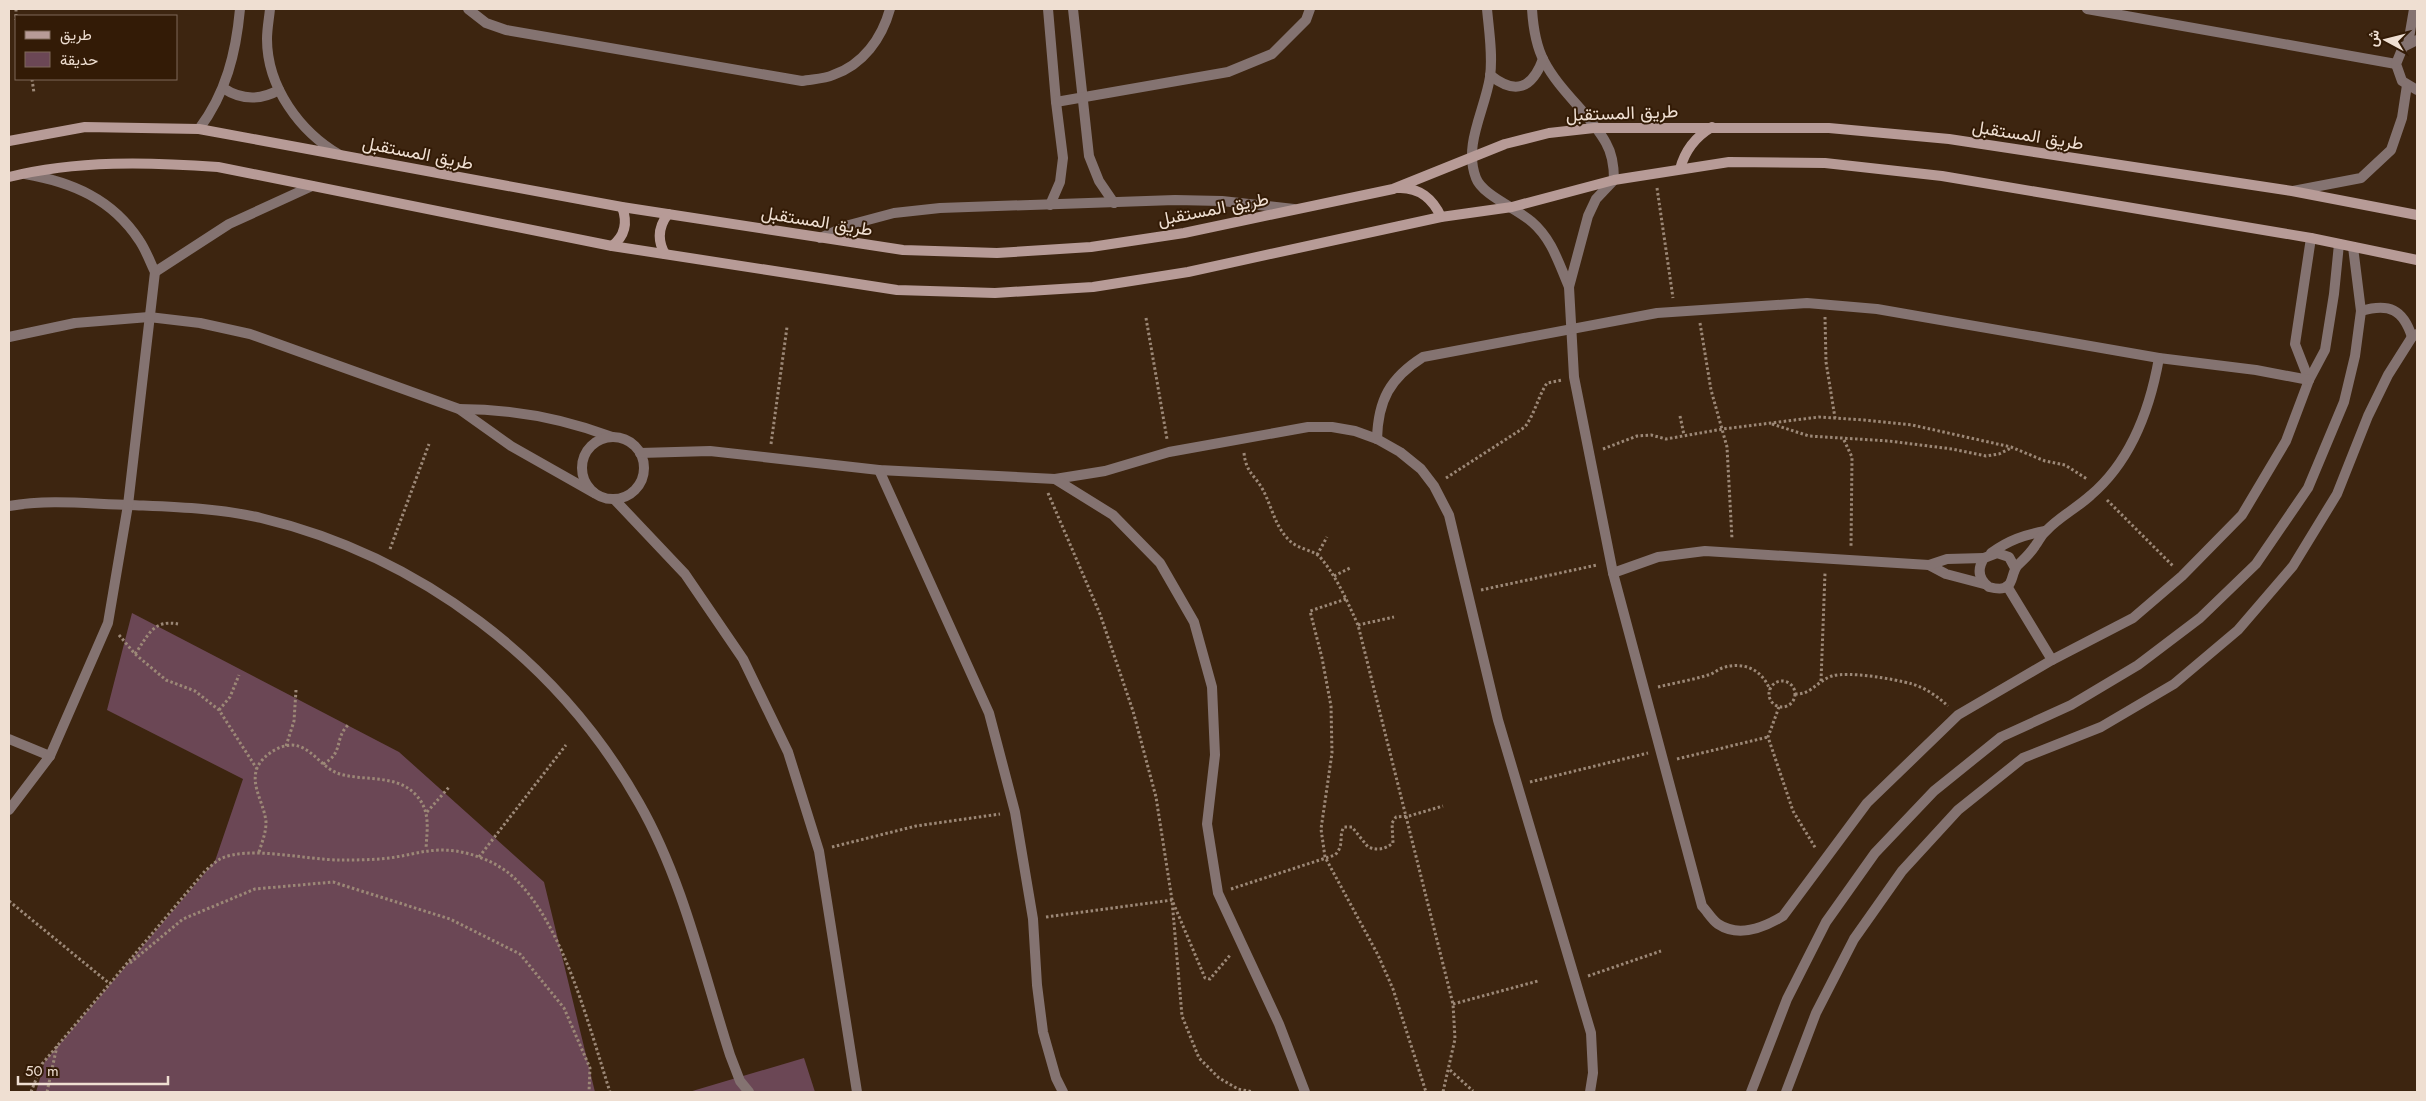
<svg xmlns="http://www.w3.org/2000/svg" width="2426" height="1101" font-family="Jost,Vazirmatn,sans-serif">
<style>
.green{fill:#6b4755}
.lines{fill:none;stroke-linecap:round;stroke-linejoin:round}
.path{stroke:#9c8877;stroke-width:3;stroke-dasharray:2.5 2.5;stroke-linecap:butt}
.street{stroke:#847371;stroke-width:10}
.secondary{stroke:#b79b97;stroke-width:10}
.labels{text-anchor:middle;stroke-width:4;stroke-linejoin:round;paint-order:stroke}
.street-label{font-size:18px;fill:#efdfd2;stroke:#331b06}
</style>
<rect width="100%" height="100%" fill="#3d2510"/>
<!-- green -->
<g class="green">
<polygon points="132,613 399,752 544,882 595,1092 36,1092 45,1061 215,861 243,779 107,710"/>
<polygon points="804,1058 815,1092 689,1092"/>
</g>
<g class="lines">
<!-- path -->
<g class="path">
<polyline points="16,9 16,20"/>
<polyline points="32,79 34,93"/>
<polyline points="1657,188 1673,298"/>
<polyline points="1825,317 1826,362 1835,418"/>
<polyline points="1146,318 1167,439"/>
<polyline points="1700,323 1711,390 1727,447 1732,539"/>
<polyline points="1680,416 1684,435"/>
<polyline points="1772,424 1809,436 1889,441 1952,449 1986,456 1999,454 2011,448"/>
<polyline points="1844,440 1852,457 1851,547"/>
<polyline points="771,444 787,327"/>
<polyline points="1603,449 1637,436 1651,435 1666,439 1723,429 1819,417 1864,420 1912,425 2011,447 2045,461 2065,465 2087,479"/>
<path d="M1244,453C1246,473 1255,475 1263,490C1272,507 1275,527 1290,541C1298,549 1313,550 1320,557C1337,577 1347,601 1358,625L1453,1004L1455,1039L1443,1092"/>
<path d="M1446,478L1525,427C1535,413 1538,397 1547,383L1562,380"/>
<polyline points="1048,493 1100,614 1133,711 1156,797 1172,900 1182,1016 1199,1058 1219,1078 1238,1089 1253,1092"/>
<polyline points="2107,500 2173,566"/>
<polyline points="390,549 429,444"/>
<polyline points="1317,555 1327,537"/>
<polyline points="1334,576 1350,568"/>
<polyline points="1481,590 1597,565"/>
<polyline points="1346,599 1310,611 1322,658 1331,706 1332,753 1321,829 1325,857 1378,955 1393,989 1426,1092"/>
<polyline points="1358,625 1394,617"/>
<polyline points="119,635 135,654 166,680 195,691 219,710 257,769"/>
<path d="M135,654C148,636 153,619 178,624"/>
<polyline points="1821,681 1825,573"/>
<circle cx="1782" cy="694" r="13"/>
<path d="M1658,687C1674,683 1692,680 1708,675C1713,674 1717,670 1722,668C1743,661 1762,669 1770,690"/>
<path d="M1795,694C1811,695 1817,681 1832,676C1848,671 1895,679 1912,684C1926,688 1938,697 1948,706"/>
<polyline points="1779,707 1768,737 1793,811 1816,849"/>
<polyline points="219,710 230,697 239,675"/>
<polyline points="286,746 294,721 296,690"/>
<polyline points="1677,759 1768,737"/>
<path d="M323,764C344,753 334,739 348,725"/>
<polyline points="1530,782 1648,753"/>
<polyline points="427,812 450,786"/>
<polyline points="832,847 916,826 1000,814"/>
<path d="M259,852C262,842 266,833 266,822C264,800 244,778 264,758C271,751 282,745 292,745C311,746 320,766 337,773C362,782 396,773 416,795C431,811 427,829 426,849"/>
<polyline points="479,857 566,745"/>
<path d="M1231,889L1335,855C1345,845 1338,836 1344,827H1352L1368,847C1378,851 1385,849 1393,843L1392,823L1396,817L1409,816L1443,806"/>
<polyline points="9,901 110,984"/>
<polyline points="1046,917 1172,900 1205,978 1210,979 1231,954"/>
<polyline points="130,963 183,919 255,889 333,882 450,919 520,954 564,1008 590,1068 589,1092"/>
<polyline points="1588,976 1661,951"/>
<polyline points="1453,1004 1538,981"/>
<polyline points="1450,1070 1473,1091"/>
<path d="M31,1092L42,1064L205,871C210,867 215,862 220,859C249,845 306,860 340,860C358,860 378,860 396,857C419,853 431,848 456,851C474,854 496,862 511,875C563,921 589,1027 610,1092"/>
<polyline points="47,1092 57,1046"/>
</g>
<!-- street -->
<g class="street">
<path d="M270,9C269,19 267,29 267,39C267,87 300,132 340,155"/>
<path d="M468,9L486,23L506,30L802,81C812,79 824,79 833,75C863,65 882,38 890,9"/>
<polyline points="1048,9 1056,102 1063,158 1060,182 1050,205"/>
<polyline points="1073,9 1089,156 1099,181 1114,203"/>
<path d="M1487,9C1489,31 1493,55 1490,77C1485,110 1463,145 1476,178C1482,195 1518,209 1532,222C1552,239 1559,264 1569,287"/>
<path d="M1532,9C1533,25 1536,46 1544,61C1560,92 1591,115 1606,143C1613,155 1614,167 1614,180L1596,199L1588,216L1569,287L1574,377L1613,573L1702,906C1707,911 1712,920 1718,924C1739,938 1765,927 1783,916L1867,803L1958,715L2052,660L2133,618L2182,576L2242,515L2286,441L2309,380L2325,350L2334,294L2339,244"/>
<polyline points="2087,9 2396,64"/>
<polyline points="2417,40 2403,47 2396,64 2402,81 2417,90"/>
<polyline points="2408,44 2414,9"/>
<path d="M1490,75C1515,95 1532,89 1543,59"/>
<path d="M223,88C241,100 259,101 279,90"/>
<polyline points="1056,102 1228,72 1272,54 1306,20 1310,9"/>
<path d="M199,129C226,93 236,53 240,9"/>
<polyline points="2293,191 2361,178 2391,150 2402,118 2407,85"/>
<polyline points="820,238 849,225 894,213 940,208 1175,200 1222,201 1294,209"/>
<polyline points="155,272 229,224 312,186"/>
<path d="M2361,311C2389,303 2403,309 2412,337"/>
<polyline points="9,337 75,323 149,317 200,323 250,334 459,409 511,446 594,493"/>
<polyline points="2309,380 2295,344 2311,238"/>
<path d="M459,409C513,409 562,418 612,437"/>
<circle cx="613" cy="468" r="31"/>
<path d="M1377,439C1378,400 1390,378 1423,357L1657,313L1807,303L1877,309L2159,358L2256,370L2309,380"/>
<polyline points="640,453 710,451 879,470 1055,479 1105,471 1169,452 1308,427 1332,427 1355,431 1377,439 1400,452 1421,469 1434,486 1449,515 1498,720 1591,1033 1593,1073 1590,1092"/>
<polyline points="879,470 989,713 1015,812 1033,919 1037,985 1043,1032 1056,1078 1063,1092"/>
<polyline points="1055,479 1113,515 1160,563 1194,622 1212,687 1215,755 1207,824 1218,893 1279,1024 1305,1092"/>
<polyline points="614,499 685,574 743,659 788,752 819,851 857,1092"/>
<path d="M9,506C50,499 89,504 130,505C174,507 218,508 261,518C420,556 559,661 639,803C683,880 703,971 730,1055L740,1081L749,1092"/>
<path d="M1991,553C2009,540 2024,535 2045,531"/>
<polyline points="1929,565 1946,574 1984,584"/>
<path d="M2015,568L2009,557L1997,553L1984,558C1977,569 1978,579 1989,587C2016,594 2009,577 2017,566C2023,560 2030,554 2035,546C2039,541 2041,535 2046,531C2059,517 2077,508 2091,495C2132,460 2150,409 2159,358"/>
<polyline points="1613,573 1658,557 1705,551 1929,565 1947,559 1984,558"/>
<polyline points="2007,586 2052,660"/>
<polyline points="9,739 50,756"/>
<path d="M9,810L50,756L108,623L128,505L155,272C150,262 146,250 139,240C112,199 72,182 25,174"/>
<polyline points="1751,1092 1787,999 1826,922 1875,853 1934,791 2001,737 2071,705 2138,665 2200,618 2256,564 2308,488 2344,402 2355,356 2361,311 2353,247"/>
<polyline points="1786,1092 1816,1013 1854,939 1902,871 1958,810 2023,758 2101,727 2174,684 2238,630 2293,566 2337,494 2368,416 2388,375 2412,337 2417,334"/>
</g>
<!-- secondary -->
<g class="secondary">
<polyline points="9,141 85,127 199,129 622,207 903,250 997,253 1091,247 1184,233 1393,189 1505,144 1549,133 1594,128 1829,128 1949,139 2292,191 2417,215"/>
<path d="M1680,169C1685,150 1695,137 1712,127"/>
<path d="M9,177C77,160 149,162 218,167L612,246L897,290L995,293L1093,287L1188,272L1441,217L1512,207L1614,180L1729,162L1825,163L1942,176L2311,238L2417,260"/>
<path d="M1398,188C1419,187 1433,199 1441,217"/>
<path d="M612,246C625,236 628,223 622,207"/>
<path d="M665,254C657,240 658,227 668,214"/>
</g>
</g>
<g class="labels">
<!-- street labels -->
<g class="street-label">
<text transform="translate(1622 113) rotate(-2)" y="6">طريق المستقبل</text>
<text transform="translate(2028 135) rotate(9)" y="6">طريق المستقبل</text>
<text transform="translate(418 153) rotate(11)" y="6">طريق المستقبل</text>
<text transform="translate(1213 209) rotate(-11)" y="6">طريق المستقبل</text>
<text transform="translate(817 221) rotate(9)" y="6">طريق المستقبل</text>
</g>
</g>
<!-- border -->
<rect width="2426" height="1101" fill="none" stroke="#efdfd2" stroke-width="20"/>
<!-- legend -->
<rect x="15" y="15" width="162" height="65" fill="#331b06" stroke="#7e6958"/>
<rect x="25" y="31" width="25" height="8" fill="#b79b97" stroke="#7e6958"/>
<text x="60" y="40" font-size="15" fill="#efdfd2">طريق</text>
<rect x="25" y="52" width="25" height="15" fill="#6b4755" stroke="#7e6958"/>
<text x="60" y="65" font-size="15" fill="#efdfd2">حديقة</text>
<!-- north arrow -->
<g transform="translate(2386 40) rotate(277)" stroke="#331b06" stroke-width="4" paint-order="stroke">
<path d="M0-4L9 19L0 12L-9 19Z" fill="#efdfd2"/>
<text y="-8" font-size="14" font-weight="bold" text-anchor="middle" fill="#efdfd2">ش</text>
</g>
<!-- scale -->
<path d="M18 1076v8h150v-8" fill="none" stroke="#efdfd2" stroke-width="2.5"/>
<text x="25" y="1076" font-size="15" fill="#efdfd2" stroke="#331b06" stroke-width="4" paint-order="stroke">50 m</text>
</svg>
